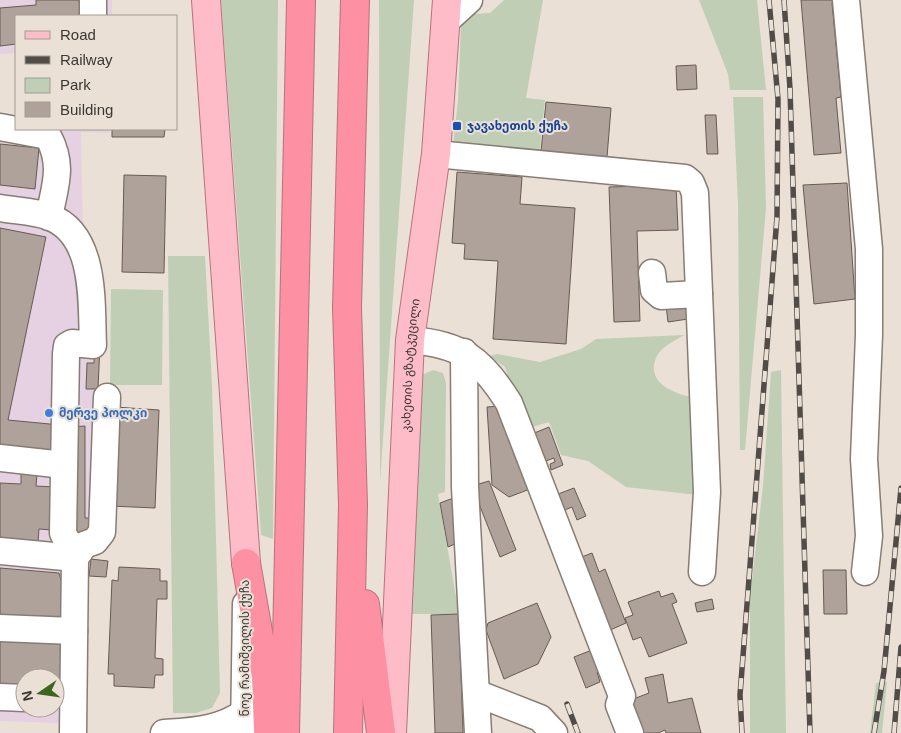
<svg xmlns="http://www.w3.org/2000/svg" width="901" height="733" font-family="Helvetica,'Noto Sans Georgian',sans-serif">
<style>
.commercial{fill:#e5d1e1;fill-rule:evenodd}
.green{fill:#c0ceb6}
.building{fill:#afa29a;stroke:#665b53}
.lines{fill:none;stroke-linecap:round;stroke-linejoin:round}
.minor-casing{stroke:#877d73;stroke-width:29}
.major-casing{stroke:#b9717c;stroke-width:30}
.highway-casing{stroke:#b9717c;stroke-width:30}
.minor{stroke:#fff;stroke-width:26}
.major{stroke:#febcc8;stroke-width:28}
.highway{stroke:#fd90a3;stroke-width:28}
.rail-casing{stroke:#514c47;stroke-width:5.5}
.rail{stroke:#eae0d5;stroke-width:4;stroke-dasharray:11;stroke-linecap:butt}
.transit-dot{fill:#1a4fb4;stroke:#eae0d5;stroke-width:2}
.shop-dot{fill:#3f7fe0;stroke:#eae0d5;stroke-width:2}
.labels{text-anchor:middle;stroke-width:4;stroke-linejoin:round;paint-order:stroke}
.transit-label{font-size:12px;font-weight:bold;fill:#164399;stroke:#eae0d5;text-anchor:start}
.street-label{font-size:12px;fill:#3b3733;stroke:#eae0d5}
.shop-label{font-size:12px;font-weight:bold;fill:#366cbe;stroke:#eae0d5;text-anchor:start}
</style>
<rect width="100%" height="100%" fill="#eae0d5"/>
<!-- commercial -->
<g class="commercial">
<polygon points="0,0 112,0 112,16 16,16 16,53 0,54"/>
<path d="M0,129H109V133L81,132L83,235L102,290L94,537H83L81,724L0,721ZM25,678H55V708H25Z"/>
</g>
<!-- green -->
<g class="green">
<polygon points="221,0 278,0 273,539 261,535"/>
<polygon points="379,0 414,0 380,482"/>
<polygon points="462,0 478,0 476,14 490,13 504,0 543,0 526,98 545,100 539,157 453,146 458,100"/>
<polygon points="699,0 757,0 766,90 730,90 728,74"/>
<polygon points="733,97 763,97 766,208 745,450 740,450 738,204"/>
<polygon points="168,256 205,256 212,385 220,693 212,708 196,713 173,713"/>
<polygon points="111,289 163,290 162,385 110,385"/>
<path d="M684,335C676,340 661,347 657,356C644,381 673,394 693,397L698,495L626,487L588,461L561,455L549,422L525,429L505,367L489,356L497,354L540,362L581,349L596,339Z"/>
<polygon points="433,370 443,373 446,383 445,492 438,494 459,614 405,614 422,375"/>
<polygon points="781,370 786,733 750,733 750,597 763,486 771,372"/>
<polygon points="887,682 882,733 870,733 876,683"/>
</g>
<!-- building -->
<g class="building">
<polygon points="36,0 79,0 81,16 16,16 16,44 0,46 0,8 36,5"/>
<polygon points="801,0 837,0 837,3 832,3 841,97 836,98 841,153 814,155"/>
<polygon points="696,65 697,89 677,90 676,66"/>
<polygon points="546,102 611,108 607,157 541,151"/>
<polygon points="705,115 716,115 718,154 707,154"/>
<polygon points="112,129 165,129 164,137 112,137"/>
<polygon points="0,144 39,148 35,189 0,185"/>
<polygon points="457,172 522,177 520,204 575,208 566,344 493,339 498,261 464,259 465,244 452,243"/>
<polygon points="124,175 166,176 164,273 122,272"/>
<polygon points="847,183 855,299 814,304 803,185"/>
<polygon points="676,185 678,230 637,231 640,321 614,322 609,187"/>
<polygon points="0,228 46,237 8,420 60,425 61,451 0,445"/>
<polygon points="686,303 688,319 668,322 666,305"/>
<polygon points="96,321 101,321 98,389 86,389 87,363 94,363"/>
<polygon points="501,406 530,489 509,497 492,485 487,407"/>
<polygon points="115,407 159,410 155,508 111,506"/>
<polygon points="85,426 85,518 91,518 91,533 70,533 70,427"/>
<polygon points="549,427 563,465 551,470 550,464 555,462 554,458 543,462 532,434"/>
<polygon points="21,473 37,474 36,486 54,487 52,530 39,529 38,543 0,539 0,483 21,484"/>
<polygon points="489,481 516,550 500,557 472,486"/>
<polygon points="574,488 586,516 577,520 572,507 560,512 553,496"/>
<polygon points="456,497 457,543 448,547 440,503"/>
<polygon points="592,553 599,572 605,569 626,623 608,631 579,558"/>
<polygon points="91,559 108,561 106,577 89,576"/>
<polygon points="119,567 160,569 160,581 167,581 167,599 157,599 155,658 163,659 163,675 155,675 154,688 114,686 114,674 108,674 112,580 118,581"/>
<polygon points="0,568 59,573 66,597 64,623 0,617"/>
<polygon points="823,570 846,570 847,614 824,614"/>
<polygon points="659,591 661,597 673,593 677,602 672,604 687,643 649,657 641,637 633,640 625,618 633,615 628,602"/>
<polygon points="712,599 714,609 697,612 695,603"/>
<polygon points="537,603 551,637 538,664 504,679 486,630 488,623"/>
<polygon points="459,614 463,733 435,733 431,615"/>
<polygon points="65,634 64,688 55,687 55,678 25,678 25,687 0,686 0,638"/>
<polygon points="592,650 600,671 597,672 600,682 586,688 574,657"/>
<polygon points="663,674 668,703 692,698 701,733 666,733 665,730 658,733 635,733 623,703 649,693 645,678"/>
</g>
<g class="lines">
<!-- minor casing -->
<g class="minor-casing">
<g id="minor">
<polyline points="93,0 93,16"/>
<polyline points="846,0 869,249 869,335 864,459 869,536 865,572"/>
<polyline points="446,21 469,0"/>
<path d="M0,127L48,136C64,166 55,185 49,217"/>
<polyline points="436,154 685,178 691,183 695,193 707,492 702,572"/>
<path d="M0,208C16,211 35,211 50,217C97,235 91,304 93,345L72,343L67,346L66,354L63,533L67,541L80,551"/>
<polyline points="652,273 654,290 661,296 699,294"/>
<path d="M410,340C461,344 482,359 509,403L622,696L619,705L630,733"/>
<polyline points="464,352 465,487 478,733"/>
<polyline points="0,458 64,465"/>
<polyline points="0,551 75,558"/>
<polyline points="0,628 74,631"/>
<polyline points="476,693 540,718 554,733"/>
<polyline points="0,697 25,698"/>
<polyline points="73,733 75,558 84,545 95,541 102,532 107,397"/>
<path d="M164,733C194,731 220,730 245,712"/>
<polyline points="244,733 246,604"/>
</g>
</g>
<!-- major casing -->
<g class="major-casing">
<g id="major">
<polyline points="206,0 246,563"/>
<path id="s1" d="M392,733L410,340L436,154L447,0"/>
</g>
</g>
<!-- highway casing -->
<g class="highway-casing">
<g id="highway">
<polyline points="246,563 266,677 268,730"/>
<polyline points="365,604 381,733"/>
<polyline points="285,733 301,0"/>
<polyline points="348,733 353,505 347,307 355,0"/>
</g>
</g>
<!-- minor -->
<use href="#minor" class="minor"/>
<!-- major -->
<use href="#major" class="major"/>
<!-- highway -->
<use href="#highway" class="highway"/>
<!-- rail casing -->
<g class="rail-casing">
<g id="rail">
<polyline points="784,0 790,89 810,733"/>
<polyline points="567,704 578,733"/>
<polyline points="742,733 740,695 777,217 778,99 769,0"/>
<polyline points="874,733 884,671 901,488"/>
<polyline points="894,733 901,647"/>
</g>
</g>
<!-- rail -->
<use href="#rail" class="rail"/>
</g>
<!-- markers -->
<rect class="transit-dot" x="452" y="121" width="10" height="10" rx="2.5"/>
<circle class="shop-dot" cx="49" cy="413" r="5"/>
<g class="labels">
<!-- transit labels -->
<g class="transit-label">
<text x="467" y="130">ჯავახეთის ქუჩა</text>
</g>
<!-- street labels -->
<g class="street-label">
<text dy="4" stroke="none"><textPath href="#s1" startOffset="368">კახეთის გზატკეცილი</textPath></text>
<text transform="translate(245 648) rotate(-90)" y="4">ნოე რამიშვილის ქუჩა</text>
</g>
<!-- shop labels -->
<g class="shop-label">
<text x="59" y="417">მერვე პოლკი</text>
</g>
</g>
<!-- legend -->
<rect x="15" y="15" width="162" height="115" fill="#eae0d5" stroke="#a49c94"/>
<rect x="25" y="31" width="25" height="8" fill="#febcc8" stroke="#a49c94"/>
<text x="60" y="40" font-size="15" fill="#3b3733">Road</text>
<rect x="25" y="56" width="25" height="8" fill="#514c47" stroke="#a49c94"/>
<text x="60" y="65" font-size="15" fill="#3b3733">Railway</text>
<rect x="25" y="78" width="25" height="15" fill="#c0ceb6" stroke="#a49c94"/>
<text x="60" y="90" font-size="15" fill="#3b3733">Park</text>
<rect x="25" y="102" width="25" height="15" fill="#afa29a" stroke="#a49c94"/>
<text x="60" y="115" font-size="15" fill="#3b3733">Building</text>
<!-- north arrow -->
<g transform="translate(40 693) rotate(257)"><circle r="24" fill="#eae0d5" stroke="#a49c94"/>
<path d="M0-4L9 19L0 12L-9 19Z" fill="#3f6621"/>
<text y="-8" font-size="14" font-weight="bold" text-anchor="middle" fill="#3b3733">N</text>
</g>
</svg>
